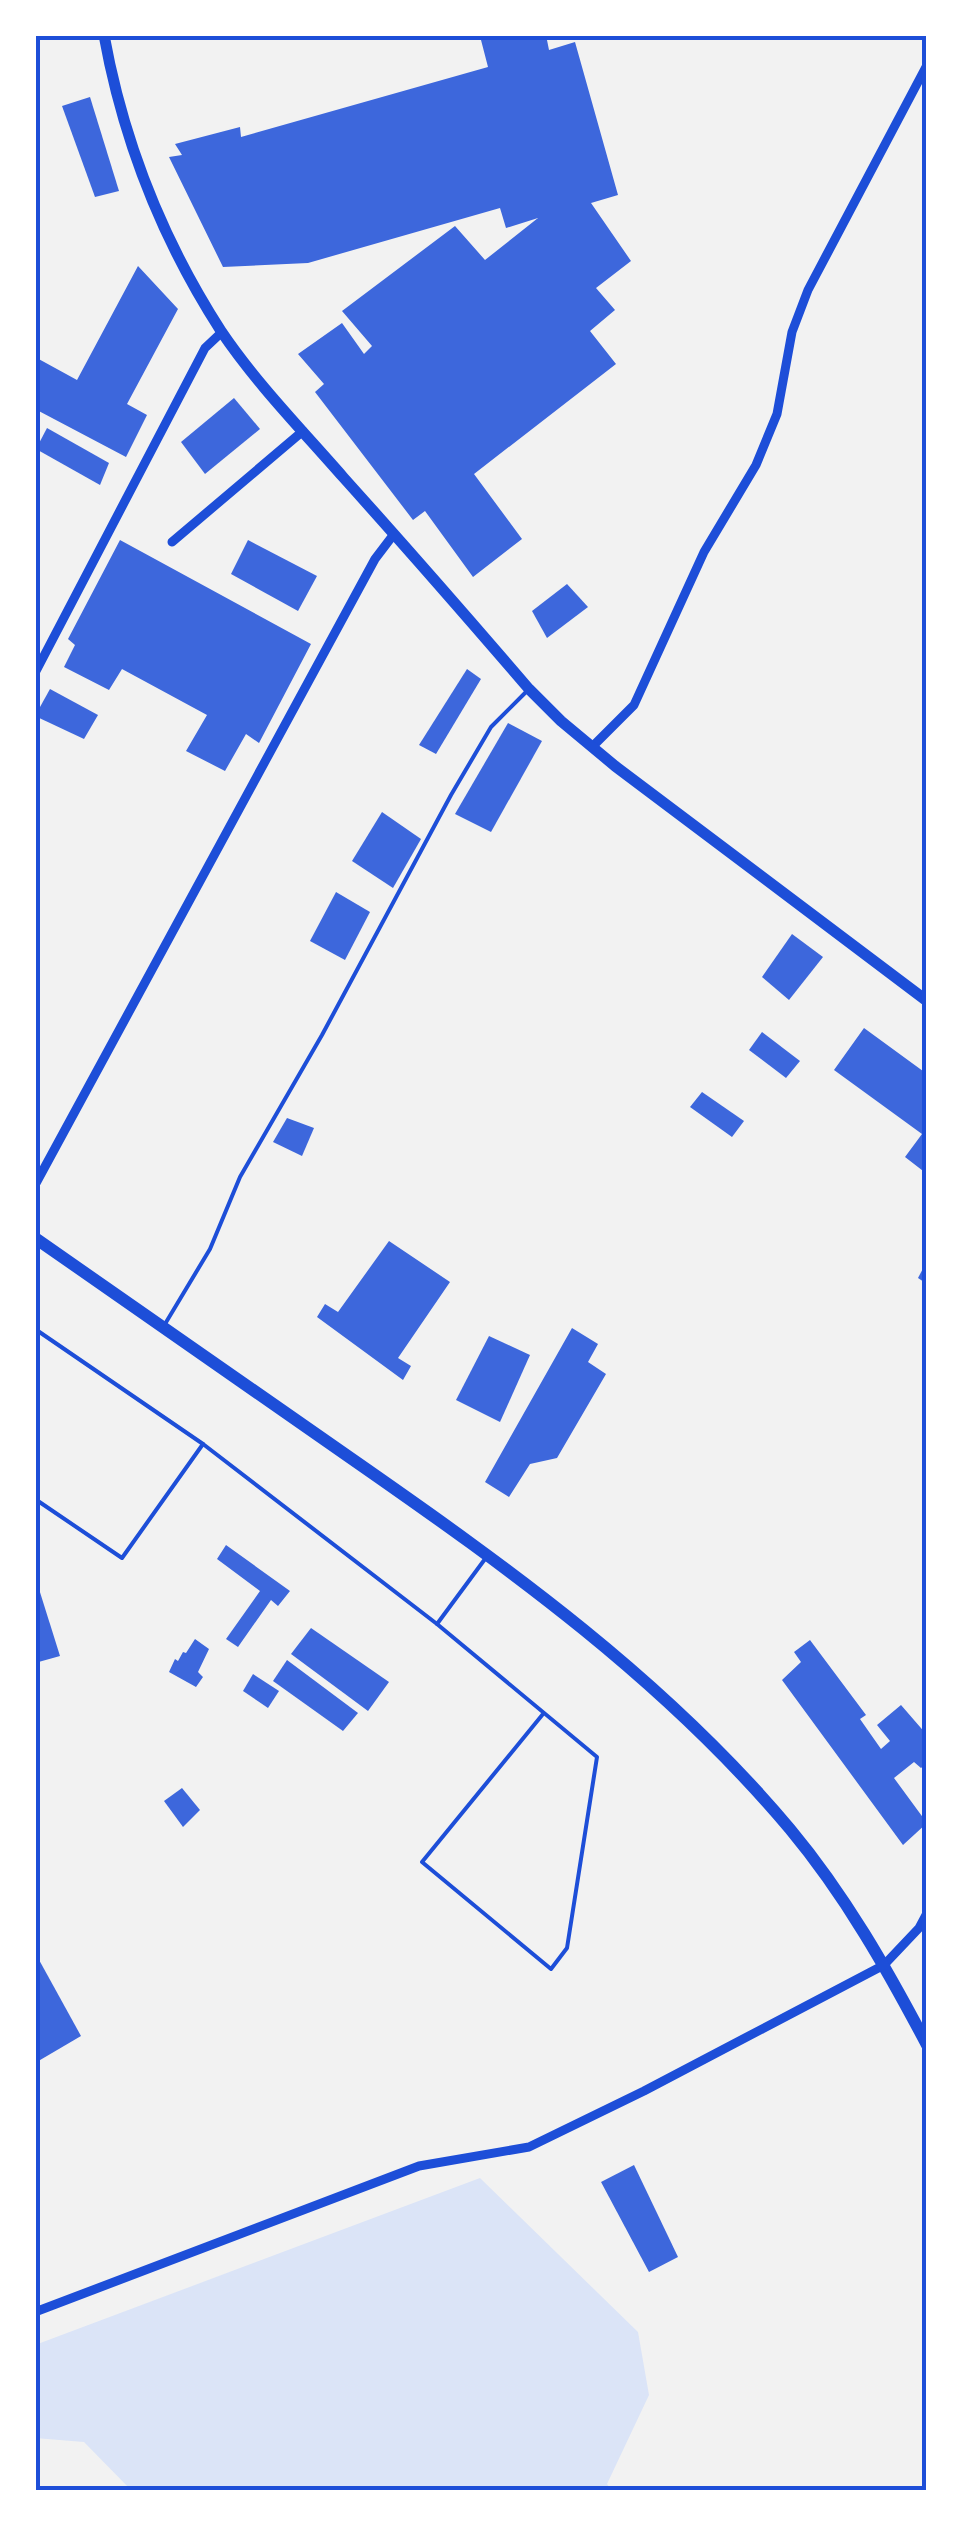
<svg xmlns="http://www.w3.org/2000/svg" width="962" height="2526" font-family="Manrope,sans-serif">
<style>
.green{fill:#dbe4f7}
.building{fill:#3d67dc}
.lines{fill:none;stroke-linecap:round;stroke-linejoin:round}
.service{stroke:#1d4ed8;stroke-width:4}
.minor{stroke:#1d4ed8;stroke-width:9}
.tertiary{stroke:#1d4ed8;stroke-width:11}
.secondary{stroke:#1d4ed8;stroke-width:12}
.neatline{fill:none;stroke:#1d4ed8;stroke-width:4}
</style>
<rect width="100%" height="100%" fill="#f2f2f2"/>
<!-- green -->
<polygon class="green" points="480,2178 638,2332 649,2395 607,2484 612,2491 132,2491 84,2442 35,2438 35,2345"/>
<!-- building -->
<g class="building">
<polygon points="499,35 546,35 549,50 575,42 618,195 591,203 631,261 596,288 615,310 590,331 616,364 474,474 522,539 473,577 425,511 413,520 315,392 324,384 298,354 342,323 364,354 372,346 342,311 455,226 485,260 538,218 506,228 500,208 308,263 223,267 169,157 182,155 175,144 240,127 241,137 488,67 481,40"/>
<polygon points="90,97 119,191 95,197 62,106"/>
<polygon points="138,266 178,309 127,404 147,415 126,457 35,409 35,357 77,380"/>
<polygon points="234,398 260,429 205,474 181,442"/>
<polygon points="47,428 109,463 100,485 36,449"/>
<polygon points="120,540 311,644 259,743 246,734 225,771 186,751 207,715 122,669 109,690 64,667 75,645 68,639"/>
<polygon points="248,540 317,576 298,611 231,574"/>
<polygon points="567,584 588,607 547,638 532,611"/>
<polygon points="467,669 481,679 436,754 419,745"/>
<polygon points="50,689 98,715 84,739 35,716"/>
<polygon points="508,723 542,741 491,832 455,814"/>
<polygon points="382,812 421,839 393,888 352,861"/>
<polygon points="336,892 370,912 345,960 310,941"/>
<polygon points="792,934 823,957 789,1000 762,977"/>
<polygon points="864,1028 927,1074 927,1174 905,1157 922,1134 834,1070"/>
<polygon points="762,1032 800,1061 786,1078 749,1050"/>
<polygon points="702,1092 744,1121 732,1137 690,1107"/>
<polygon points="287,1118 314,1128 302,1156 273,1142"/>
<polygon points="389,1241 450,1282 398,1358 411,1366 403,1380 317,1317 325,1304 338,1312"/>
<polygon points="927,1261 927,1284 918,1278"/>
<polygon points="572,1328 598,1344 588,1362 606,1374 557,1458 530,1464 509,1497 485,1482"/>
<polygon points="489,1336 530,1355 500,1422 456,1400"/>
<polygon points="226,1545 290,1591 278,1606 271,1600 238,1647 226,1639 260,1591 217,1559"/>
<polygon points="39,1589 60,1656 35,1663 35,1591"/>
<polygon points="311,1628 389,1682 368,1711 291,1654"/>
<polygon points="195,1639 209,1649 198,1672 203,1677 196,1687 169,1672 175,1659 178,1661 183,1652 186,1653"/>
<polygon points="810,1640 866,1715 860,1719 881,1749 890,1741 877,1725 901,1705 927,1735 927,1763 921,1768 914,1762 894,1778 927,1823 903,1845 782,1680 801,1662 794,1652"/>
<polygon points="287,1660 358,1713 343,1731 273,1681"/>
<polygon points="253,1674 279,1691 268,1708 243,1691"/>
<polygon points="182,1788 200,1810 183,1827 164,1801"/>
<polygon points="38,1958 81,2036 35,2063 35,1960"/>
<polygon points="634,2165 678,2257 649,2272 601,2182"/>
</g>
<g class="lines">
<!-- service -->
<g class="service">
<polyline points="165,1324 210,1249 240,1177 322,1035 451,795 491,727 526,692"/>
<polyline points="35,1329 203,1444 437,1624 485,1559"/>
<polyline points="35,1499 122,1558 203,1444"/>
<polyline points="437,1624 597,1757 567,1948 551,1969 422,1862 543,1714"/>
</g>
<!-- minor -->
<g class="minor">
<polyline points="172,542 303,431"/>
<polyline points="35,673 205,348 222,332"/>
<polyline points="592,747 634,705 704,552 756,465 777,414 792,332 808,290 927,65"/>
<polyline points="35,1185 375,559 394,534"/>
<polyline points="35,2312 419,2166 529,2147 644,2091 884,1965 919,1928 927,1913"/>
</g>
<!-- tertiary -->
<path class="tertiary" d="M104,35C123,140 163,241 221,331C256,383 302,430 343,477C406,547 468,618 529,689L561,721L615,766L927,1001"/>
<!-- secondary -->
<path class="secondary" d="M35,1238C140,1312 246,1385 352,1459C510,1569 665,1680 790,1829C845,1895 887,1969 927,2045"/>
</g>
<!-- border -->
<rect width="962" height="2526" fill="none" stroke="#ffffff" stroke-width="75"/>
<rect x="38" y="38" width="886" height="2450" class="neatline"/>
</svg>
